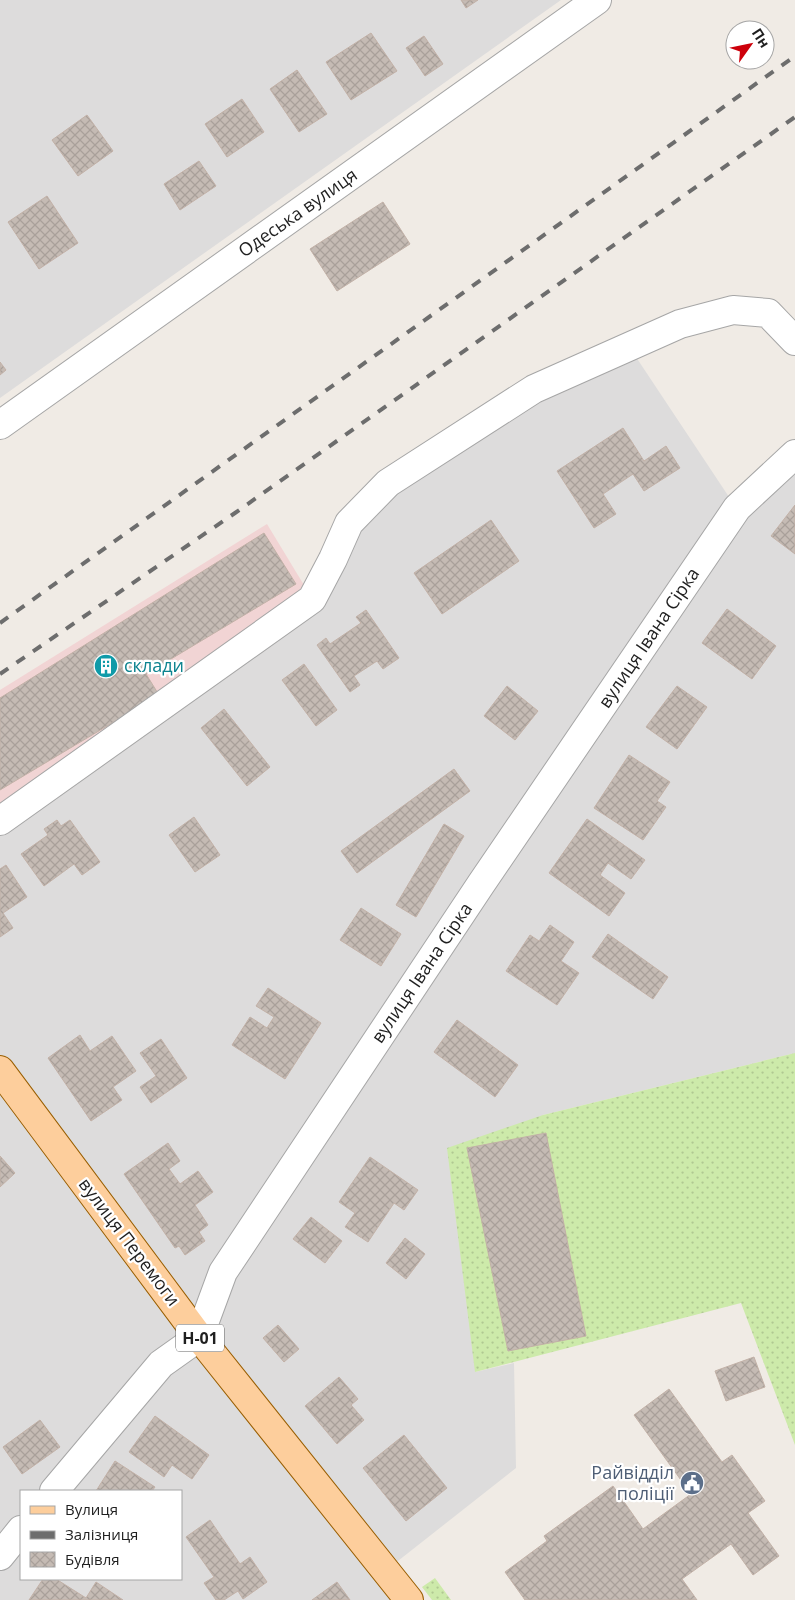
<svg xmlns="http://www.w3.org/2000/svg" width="795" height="1600" font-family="'Open Sans',sans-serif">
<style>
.residential{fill:#dddcdc}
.commercial{fill:#f1d4d4}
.grass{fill:url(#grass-dots)}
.building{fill:url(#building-cross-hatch);stroke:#c2b1a7}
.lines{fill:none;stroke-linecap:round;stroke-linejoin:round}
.street-casing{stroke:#a6a6a6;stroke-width:30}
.primary-casing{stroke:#995e00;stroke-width:30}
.street{stroke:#fff;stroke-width:28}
.primary{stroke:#fdce9c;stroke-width:28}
.rail{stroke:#6d6d6d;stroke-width:4;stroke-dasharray:10 10;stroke-linecap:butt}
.labels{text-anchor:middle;stroke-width:4.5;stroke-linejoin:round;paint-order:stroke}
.shield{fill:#fff;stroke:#626262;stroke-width:1}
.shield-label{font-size:16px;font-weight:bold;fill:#1f1f1f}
.street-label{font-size:18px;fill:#1f1f1f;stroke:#fff}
.culture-label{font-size:18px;fill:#0d838f;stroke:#fff;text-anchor:start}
.service-label{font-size:18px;fill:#4e5e75;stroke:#fff;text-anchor:end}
</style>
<defs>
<pattern id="grass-dots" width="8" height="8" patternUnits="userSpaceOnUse" patternTransform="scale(1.25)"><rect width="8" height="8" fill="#cdeaaa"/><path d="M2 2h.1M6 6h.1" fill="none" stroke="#b0c892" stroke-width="1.8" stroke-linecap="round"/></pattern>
<pattern id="building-cross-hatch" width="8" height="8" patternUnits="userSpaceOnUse" patternTransform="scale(1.25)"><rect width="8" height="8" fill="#c5bbb4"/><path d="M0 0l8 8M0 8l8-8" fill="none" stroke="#a9a09a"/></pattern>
</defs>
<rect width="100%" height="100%" fill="#f0ebe5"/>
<!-- residential -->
<g class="residential">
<polygon points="0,0 561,0 0,398"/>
<polygon points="632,351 733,503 198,1331 0,1065 0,825 315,602 352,525 536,392"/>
<polygon points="795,460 795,1053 543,1115 475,1372 514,1363 516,1468 389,1568 204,1336 227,1276 741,511"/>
<polygon points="0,1075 194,1336 49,1491 21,1491 21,1525 0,1550"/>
<polygon points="199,1341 405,1600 0,1600 0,1561 21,1536 21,1579 181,1579 181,1491 59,1491"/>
</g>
<!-- commercial -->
<polygon class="commercial" points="267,524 310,595 0,816 0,690"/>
<!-- grass -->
<g class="grass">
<polygon points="795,1053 795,1445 741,1303 475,1372 447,1148 543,1115"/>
<polygon points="435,1578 451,1600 432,1600 422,1587"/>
</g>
<!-- building -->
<g class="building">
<polygon points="461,0 478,0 466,8"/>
<polygon points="371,33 397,71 351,100 326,62"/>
<polygon points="424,36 443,64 425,76 406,48"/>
<polygon points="297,70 327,114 299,132 270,89"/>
<polygon points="242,99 264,132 227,157 205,124"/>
<polygon points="87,115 113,151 78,176 52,140"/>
<polygon points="199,161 216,186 180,210 164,184"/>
<polygon points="47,196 78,243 39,269 8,222"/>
<polygon points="383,202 410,244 337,291 310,249"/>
<polygon points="0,362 6,370 0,375"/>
<polygon points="623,428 644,461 666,446 680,468 644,491 633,474 603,494 616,514 594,528 557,471"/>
<polygon points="795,505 795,554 771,536"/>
<polygon points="491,520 519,561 442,614 414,573"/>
<polygon points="264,533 296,584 146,674 159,695 0,790 0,698"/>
<polygon points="727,609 776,646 752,679 702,643"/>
<polygon points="366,610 399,658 383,669 377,661 354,676 360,685 350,692 317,645 326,638 330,644 361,623 356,617"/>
<polygon points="304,664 337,710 316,726 282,680"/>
<polygon points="507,686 538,711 515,740 484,716"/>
<polygon points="677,686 707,707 677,749 646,727"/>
<polygon points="224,709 270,767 247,786 201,728"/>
<polygon points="629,755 670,782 657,801 666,807 643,840 594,808"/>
<polygon points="454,769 470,791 357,873 341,851"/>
<polygon points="194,817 220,855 195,872 169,835"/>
<polygon points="587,819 645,860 631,879 608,863 600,875 625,893 609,916 549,873"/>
<polygon points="57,820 61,826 70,820 100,862 82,875 74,864 44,886 21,854 48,835 44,829"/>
<polygon points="444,824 464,836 416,917 396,905"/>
<polygon points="6,865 27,897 3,913 13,928 0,937 0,869"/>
<polygon points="361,908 401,934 381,966 340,940"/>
<polygon points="550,925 574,942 561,961 579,973 557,1005 506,971 530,935 539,941"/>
<polygon points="608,934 668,977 653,999 592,957"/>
<polygon points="268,988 321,1023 285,1079 232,1045 250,1017 267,1028 274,1017 256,1006"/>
<polygon points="457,1020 518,1065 495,1097 434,1052"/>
<polygon points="80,1035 90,1051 112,1036 136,1071 113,1087 122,1100 91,1121 48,1058"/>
<polygon points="161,1039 187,1078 151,1103 140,1087 156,1076 140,1053"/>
<polygon points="546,1133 586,1336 508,1351 467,1148"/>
<polygon points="168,1143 180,1161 169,1169 180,1184 198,1171 213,1192 195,1205 208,1225 199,1232 205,1241 185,1255 179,1246 175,1248 124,1174"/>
<polygon points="0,1156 15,1173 0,1187"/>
<polygon points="370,1157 418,1190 404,1210 394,1203 368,1242 345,1227 355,1213 339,1202"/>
<polygon points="311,1217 342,1241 325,1263 293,1239"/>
<polygon points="405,1238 425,1254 406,1279 386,1263"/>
<polygon points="278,1325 299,1349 284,1362 263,1338"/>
<polygon points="754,1357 765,1387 726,1401 715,1371"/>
<polygon points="339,1377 358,1399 351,1405 364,1420 337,1444 305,1406"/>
<polygon points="669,1389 722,1462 732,1455 765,1501 748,1513 779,1556 753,1575 731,1544 682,1579 697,1600 525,1600 505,1572 547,1541 544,1536 613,1486 643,1529 691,1494 634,1415"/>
<polygon points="155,1416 209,1455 192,1479 172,1465 164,1477 129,1452"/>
<polygon points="40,1420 60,1447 22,1474 3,1447"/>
<polygon points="404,1435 447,1488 406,1521 363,1468"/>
<polygon points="115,1461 155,1487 152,1491 96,1491"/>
<polygon points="210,1520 240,1564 250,1557 267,1582 243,1599 238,1591 224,1600 216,1600 204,1583 214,1577 186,1537"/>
<polygon points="43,1579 56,1579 86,1598 96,1582 123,1600 29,1600"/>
<polygon points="337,1582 350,1600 312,1600"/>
</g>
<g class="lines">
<!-- street casing -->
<g class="street-casing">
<g id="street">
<polyline points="0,425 597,0"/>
<polyline points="0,821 312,599 333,559 349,523 388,483 534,389 680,324 733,310 768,313 795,341"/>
<polyline points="54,1491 161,1364 199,1337 223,1272 481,884 737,508 795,454"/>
<polyline points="0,1556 21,1530"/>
</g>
</g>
<!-- primary casing -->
<g class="primary-casing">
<polyline id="primary" points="0,1070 199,1337 409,1600"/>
</g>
<!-- street -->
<use href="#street" class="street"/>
<!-- primary -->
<use href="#primary" class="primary"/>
<!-- rail -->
<g class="rail">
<polyline points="0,623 795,56"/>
<polyline points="0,674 235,513 795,117"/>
</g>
</g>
<!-- icons -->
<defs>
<g id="building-disc" transform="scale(1.25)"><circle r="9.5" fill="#0f9aa8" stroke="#fff"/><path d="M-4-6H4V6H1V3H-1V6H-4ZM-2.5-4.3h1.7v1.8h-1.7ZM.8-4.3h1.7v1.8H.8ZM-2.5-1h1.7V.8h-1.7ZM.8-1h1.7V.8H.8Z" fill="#fff"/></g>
<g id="civic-disc" transform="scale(1.25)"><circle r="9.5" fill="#5c6f8a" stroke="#fff"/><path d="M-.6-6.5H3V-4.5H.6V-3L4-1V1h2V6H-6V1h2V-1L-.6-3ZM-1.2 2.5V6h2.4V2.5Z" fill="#fff"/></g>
</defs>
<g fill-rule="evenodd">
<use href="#building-disc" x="106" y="666"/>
<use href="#civic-disc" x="692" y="1483"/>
</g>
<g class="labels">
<!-- shield labels -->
<rect class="shield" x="176" y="1324.5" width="48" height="27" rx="4"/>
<g class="shield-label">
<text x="200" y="1344">Н-01</text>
</g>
<!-- street labels -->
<g class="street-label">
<text transform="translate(298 213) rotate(-35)" y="6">Одеська вулиця</text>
<text transform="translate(649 638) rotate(-56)" y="6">вулиця Івана Сірка</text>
<text transform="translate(422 973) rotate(-56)" y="6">вулиця Івана Сірка</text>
<text transform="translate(129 1242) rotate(53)" y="6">вулиця Перемоги</text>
</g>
<!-- culture labels -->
<g class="culture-label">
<text x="124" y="672">склади</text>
</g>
<!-- service labels -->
<g class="service-label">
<text x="674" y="1479">Райвідділ<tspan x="674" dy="21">поліції</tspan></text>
</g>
</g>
<!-- legend -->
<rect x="20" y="1490" width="162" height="90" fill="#ffffff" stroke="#a5a5a5"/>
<rect x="30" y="1506" width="25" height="8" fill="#fdce9c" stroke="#a5a5a5"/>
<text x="65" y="1515" font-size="15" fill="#1f1f1f">Вулиця</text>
<rect x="30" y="1531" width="25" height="8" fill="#6d6d6d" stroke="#a5a5a5"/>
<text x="65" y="1540" font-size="15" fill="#1f1f1f">Залізниця</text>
<rect x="30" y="1552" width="25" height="15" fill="url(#building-cross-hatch)" stroke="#a5a5a5"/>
<text x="65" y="1565" font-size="15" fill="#1f1f1f">Будівля</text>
<!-- north arrow -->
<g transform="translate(750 45) rotate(57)"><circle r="24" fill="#ffffff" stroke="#a5a5a5"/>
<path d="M0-4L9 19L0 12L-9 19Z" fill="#cd000b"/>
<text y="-8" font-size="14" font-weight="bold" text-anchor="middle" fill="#1f1f1f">Пн</text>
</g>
</svg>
